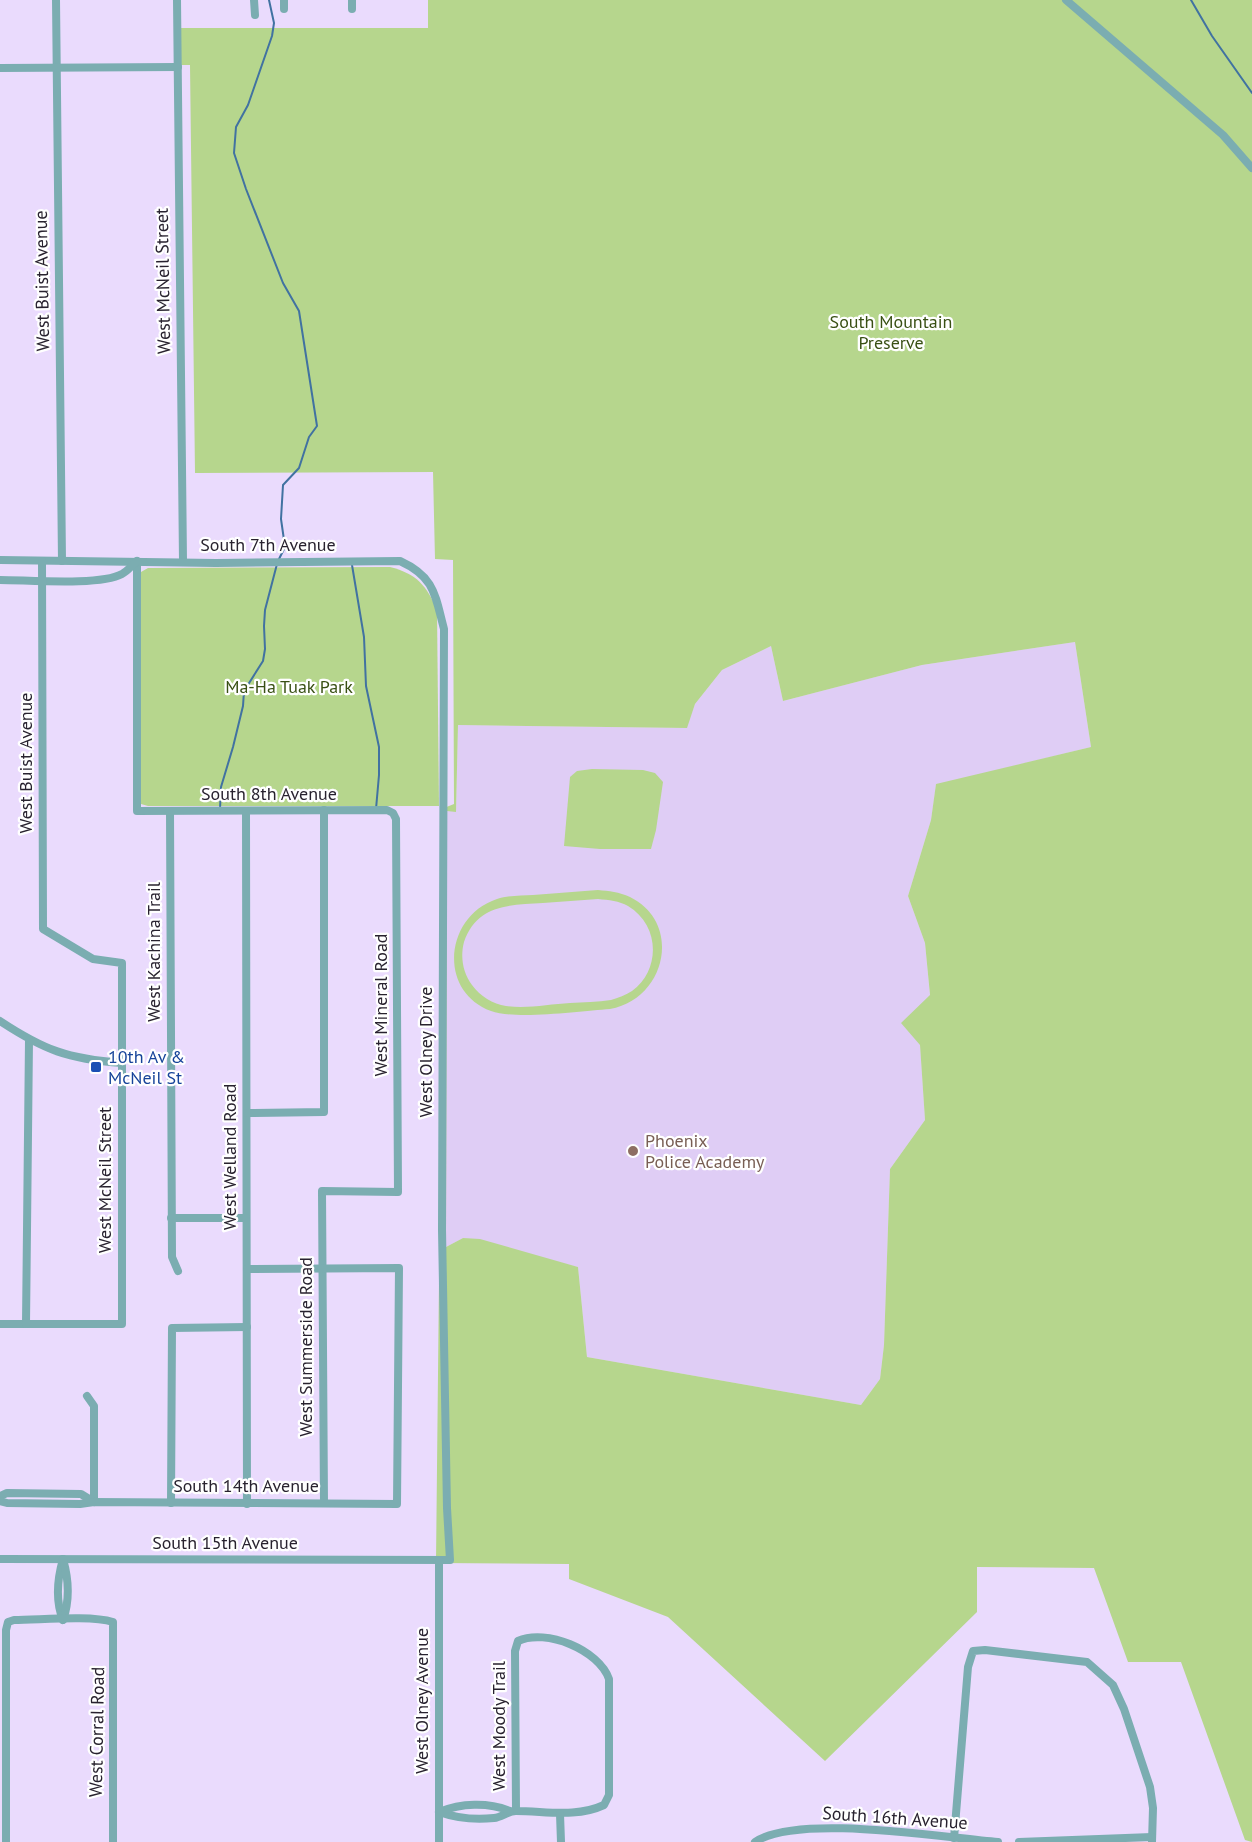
<svg xmlns="http://www.w3.org/2000/svg" width="1252" height="1842" font-family="'PT Sans',sans-serif">
<style>
.built{fill:#dfcdf5}
.park{fill:#b6d68d;fill-rule:evenodd}
.lines{fill:none;stroke-linecap:round;stroke-linejoin:round}
.stream{stroke:#4172a1;stroke-width:2}
.minor{stroke:#7badb1;stroke-width:8}
.transit-dot{fill:#1a4fb4;stroke:#fff;stroke-width:2}
.education-dot{fill:#8d6e63;stroke:#fff;stroke-width:2}
.labels{text-anchor:middle;stroke-width:4.5;stroke-linejoin:round;paint-order:stroke}
.street-label{font-size:18px;fill:#28222f;stroke:#fff}
.park-label{font-size:18px;fill:#395014;stroke:#fff}
.transit-label{font-size:18px;fill:#164399;stroke:#fff;text-anchor:start}
.education-label{font-size:18px;fill:#785e54;stroke:#fff;text-anchor:start}
</style>
<rect width="100%" height="100%" fill="#eadbfd"/>
<!-- built -->
<polygon class="built" points="1075,642 1091,747 936,785 931,820 908,896 925,943 930,996 920,1044 925,1120 890,1169 884,1345 880,1379 861,1405 587,1357 578,1267 463,1238 446,1247 446,811 456,811 458,725 686,728 695,704 722,670 771,646 783,701 922,665"/>
<!-- park -->
<g class="park">
<path d="M428,0H1252V1842L1245,1840L1181,1662H1128L1094,1568L977,1567V1612L825,1761L668,1617L569,1579V1564L436,1563L444,808L454,804L453,560L435,559L433,472L195,473L190,65H180L181,28H428ZM1075,642L1091,747L936,784L931,820L908,896L925,943L930,995L901,1023L920,1045L925,1120L890,1169L884,1345L880,1379L861,1405L587,1357L578,1267L480,1239L463,1238L446,1247L447,811L456,812L458,725L687,728L695,704L722,670L771,646L783,701L922,665Z"/>
<path d="M390,567C417,574 426,585 437,610L439,806H148L141,804L140,800L141,572L148,568Z"/>
<polygon points="592,769 643,770 655,773 663,782 656,830 651,849 600,849 564,846 570,777 577,771"/>
<path d="M598,890C609,891 619,892 630,897C683,923 666,999 610,1009C581,1011 516,1020 491,1011C437,991 445,916 497,899C508,895 522,896 533,895C555,893 576,892 598,890ZM598,899C609,900 619,901 628,906C660,925 661,970 632,991C626,995 618,998 611,1000C598,1002 583,1002 570,1003C550,1004 527,1009 506,1006C493,1004 480,996 472,985C463,973 460,957 464,942C477,904 510,905 543,903C561,902 580,900 598,899Z"/>
</g>
<g class="lines">
<!-- stream -->
<g class="stream">
<polyline points="269,0 274,23 272,36 248,105 236,127 234,153 246,189 283,283 299,311 317,426 309,437 299,468 283,485 281,519 285,547 279,559"/>
<polyline points="1191,0 1212,36 1252,93"/>
<polyline points="352,565 364,637 366,686 379,747 379,775 376,809"/>
<polyline points="220,809 221,787 233,747 243,706 244,691 263,661 265,649 264,626 265,610 277,564"/>
</g>
<!-- minor -->
<g class="minor">
<polyline points="56,0 62,561"/>
<polyline points="177,0 183,561"/>
<polyline points="254,0 255,15"/>
<polyline points="284,0 284,9"/>
<polyline points="1066,0 1223,135 1252,168"/>
<polyline points="352,9 352,0"/>
<polyline points="0,68 178,67"/>
<path d="M0,560L216,563L400,561C435,577 435,595 444,629L442,1230L447,1508L450,1560L0,1559"/>
<polyline points="137,561 137,811 387,810 393,813 396,819 398,1192 322,1191 324,1503"/>
<path d="M0,580C28,580 100,586 122,574C128,571 132,565 137,561"/>
<polyline points="170,811 172,1257 178,1271"/>
<polyline points="246,811 247,1504"/>
<path d="M0,1021C44,1050 68,1059 122,1063"/>
<polyline points="247,1113 324,1112 324,810"/>
<polyline points="171,1218 246,1218"/>
<polyline points="0,1324 122,1324 122,963 93,959 43,929 42,561"/>
<polyline points="26,1324 29,1040"/>
<polyline points="87,1396 94,1406 94,1502"/>
<polyline points="0,1496 7,1493 81,1494 94,1502"/>
<polyline points="0,1501 7,1503 80,1504 94,1502 397,1504 399,1268 247,1269"/>
<polyline points="171,1503 172,1328 247,1327"/>
<path d="M63,1559C57,1580 55,1600 63,1620"/>
<path d="M63,1559C69,1580 70,1600 63,1620"/>
<path d="M439,1812C456,1818 475,1820 494,1818C502,1817 508,1811 516,1811C546,1811 576,1818 604,1805L609,1795V1679C599,1650 546,1628 518,1641L515,1651L516,1811"/>
<path d="M439,1812C461,1803 488,1802 510,1811"/>
<polyline points="560,1814 561,1842"/>
<polyline points="954,1838 968,1667 973,1651 985,1650 1087,1662 1113,1685 1124,1709 1150,1787 1153,1808 1152,1842"/>
<path d="M6,1842V1630L8,1622L14,1620C40,1620 90,1615 113,1622V1842"/>
<polyline points="439,1842 439,1561"/>
<path d="M755,1842C798,1813 943,1838 998,1842"/>
<polyline points="1019,1842 1152,1837"/>
</g>
</g>
<!-- markers -->
<rect class="transit-dot" x="90" y="1061" width="12" height="12" rx="3"/>
<circle class="education-dot" cx="633" cy="1151" r="6"/>
<g class="labels">
<!-- street labels -->
<g class="street-label">
<text transform="translate(42 281) rotate(-91)" y="6">West Buist Avenue</text>
<text transform="translate(163 281) rotate(-91)" y="6">West McNeil Street</text>
<text x="268" y="551">South 7th Avenue</text>
<text transform="translate(26 763) rotate(-90)" y="6">West Buist Avenue</text>
<text x="269" y="800">South 8th Avenue</text>
<text transform="translate(154 952) rotate(-90)" y="6">West Kachina Trail</text>
<text transform="translate(381 1005) rotate(-90)" y="6">West Mineral Road</text>
<text transform="translate(426 1052) rotate(-90)" y="6">West Olney Drive</text>
<text transform="translate(230 1157) rotate(-90)" y="6">West Welland Road</text>
<text transform="translate(105 1180) rotate(-90)" y="6">West McNeil Street</text>
<text transform="translate(306 1347) rotate(-90)" y="6">West Summerside Road</text>
<text x="246" y="1492">South 14th Avenue</text>
<text x="225" y="1549">South 15th Avenue</text>
<text transform="translate(422 1701) rotate(-90)" y="6">West Olney Avenue</text>
<text transform="translate(499 1726) rotate(-90)" y="6">West Moody Trail</text>
<text transform="translate(97 1732) rotate(-89)" y="6">West Corral Road</text>
<text transform="translate(895 1818) rotate(4)" y="6">South 16th Avenue</text>
</g>
<!-- park labels -->
<g class="park-label">
<text x="891" y="328">South Mountain<tspan x="891" dy="21">Preserve</tspan></text>
<text x="289" y="693">Ma-Ha Tuak Park</text>
</g>
<!-- transit labels -->
<g class="transit-label">
<text x="108" y="1063">10th Av &amp;<tspan x="108" dy="21">McNeil St</tspan></text>
</g>
<!-- education labels -->
<g class="education-label">
<text x="645" y="1147">Phoenix<tspan x="645" dy="21">Police Academy</tspan></text>
</g>
</g>
</svg>
